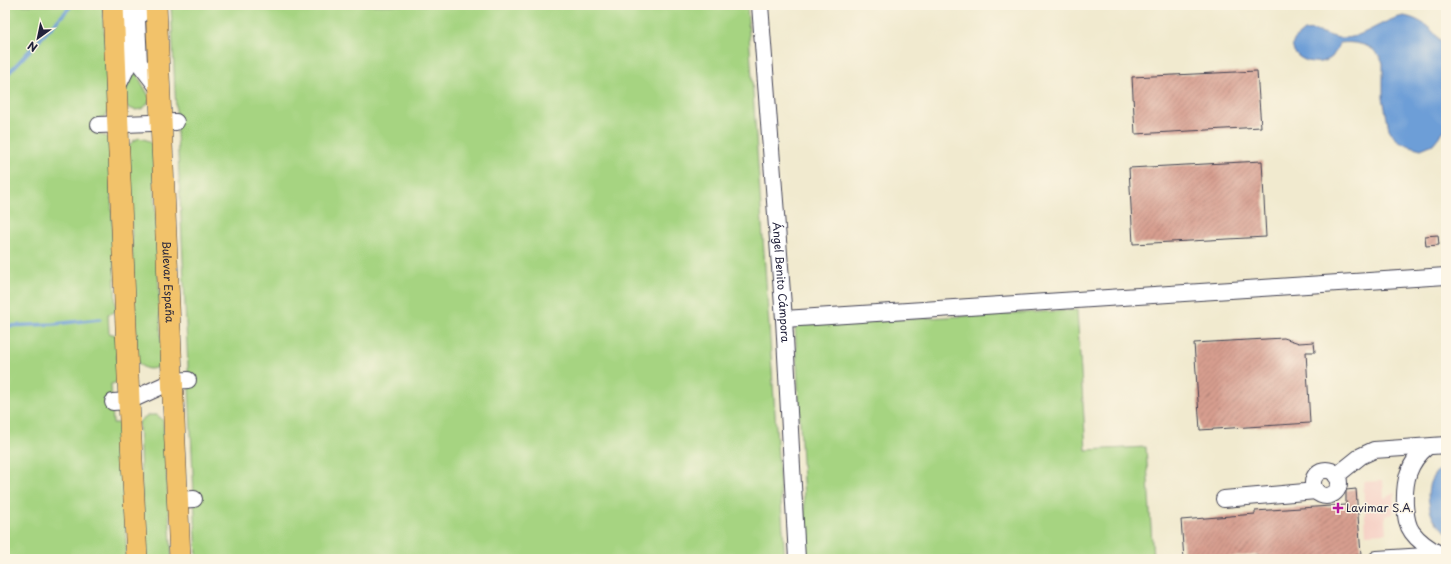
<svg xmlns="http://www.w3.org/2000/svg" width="1451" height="564" font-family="'Playpen Sans',sans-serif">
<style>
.built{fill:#f6d1c6}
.green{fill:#a6d481;stroke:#647b5e}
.water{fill:#6d9ed7;stroke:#486089}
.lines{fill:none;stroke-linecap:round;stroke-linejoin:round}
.stream{stroke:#6d9ed7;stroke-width:3.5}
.building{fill:url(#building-hatch)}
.minor-casing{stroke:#414051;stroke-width:18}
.major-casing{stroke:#414051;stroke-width:22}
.minor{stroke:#fff;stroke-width:16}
.major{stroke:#f2c26a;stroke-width:21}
.poi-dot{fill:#b5179e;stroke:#fcf5e5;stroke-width:1.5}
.labels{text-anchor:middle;stroke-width:3;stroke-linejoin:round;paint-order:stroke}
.street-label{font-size:11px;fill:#22223b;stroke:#fcf5e5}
.poi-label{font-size:11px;fill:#22223b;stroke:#fcf5e5;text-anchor:start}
</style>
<defs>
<pattern id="building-hatch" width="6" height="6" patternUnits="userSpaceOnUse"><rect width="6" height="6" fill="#d79e8f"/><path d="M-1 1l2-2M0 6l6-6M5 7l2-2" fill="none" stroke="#ae8076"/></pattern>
</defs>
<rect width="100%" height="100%" fill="#fcf5e5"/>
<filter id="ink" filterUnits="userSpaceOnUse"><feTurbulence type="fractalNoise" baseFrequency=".025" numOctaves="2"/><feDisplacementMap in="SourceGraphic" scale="8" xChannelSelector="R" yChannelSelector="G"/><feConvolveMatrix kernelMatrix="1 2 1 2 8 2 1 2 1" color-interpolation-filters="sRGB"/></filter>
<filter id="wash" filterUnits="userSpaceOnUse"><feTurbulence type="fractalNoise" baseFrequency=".012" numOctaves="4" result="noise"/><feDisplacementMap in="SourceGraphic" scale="16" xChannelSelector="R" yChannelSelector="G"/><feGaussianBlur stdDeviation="0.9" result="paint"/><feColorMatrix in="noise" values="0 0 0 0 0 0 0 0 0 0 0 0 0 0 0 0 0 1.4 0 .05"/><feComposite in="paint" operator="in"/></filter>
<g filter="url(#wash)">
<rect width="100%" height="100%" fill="#f1eacf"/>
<!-- built -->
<polygon class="built" points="1383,481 1384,498 1395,493 1393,514 1385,516 1386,533 1366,534 1363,482"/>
<!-- green -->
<g class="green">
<polygon points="5,5 103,5 108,112 105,117 99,118 100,135 106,136 109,139 116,310 113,313 108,314 109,333 116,335 118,380 115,383 111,384 113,423 119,423 121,425 127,559 5,559"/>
<polygon points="171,5 747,5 785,559 197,559"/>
<path d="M135,71L150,98C147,109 137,113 127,107L122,98Z"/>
<path d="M139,138L147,140L153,145L162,362C155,372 142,371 137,360L128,147L133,141Z"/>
<polygon points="1077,310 1086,450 1146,447 1153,559 807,559 795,325"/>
<polygon points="149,415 157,415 163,420 172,559 144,559 139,422 145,417"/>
</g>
<!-- water -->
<g class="water">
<path d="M1404,16C1425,20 1439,34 1446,54V128L1433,144L1421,149L1409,146L1399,141L1394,137L1389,129L1383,98V63C1377,45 1356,41 1340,43C1337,48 1335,53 1332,57C1314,72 1278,52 1299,35C1301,34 1302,32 1304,31C1315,28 1330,37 1340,38C1363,39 1381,20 1404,16Z"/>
<path d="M1446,464V532C1442,528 1438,525 1435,521C1431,516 1430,509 1429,503C1426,486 1431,474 1446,464Z"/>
</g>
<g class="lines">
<!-- stream -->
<g class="stream">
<polyline points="5,77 72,5"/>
<polyline points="5,326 54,324 100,319"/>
</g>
</g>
<g id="blocks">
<!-- building -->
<g class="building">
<polygon points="1257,71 1261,127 1135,134 1132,77"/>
<polygon points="1262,161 1266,237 1133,244 1129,168"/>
<polygon points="1438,235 1439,245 1426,246 1425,236"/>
<polygon points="1284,338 1299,343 1314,342 1315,352 1306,352 1310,423 1200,430 1194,343"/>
<polygon points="1356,489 1361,555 1297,559 1259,559 1258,555 1206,559 1184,559 1181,520 1255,514 1255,511 1346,505 1346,490"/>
</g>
</g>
</g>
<g filter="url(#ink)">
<use href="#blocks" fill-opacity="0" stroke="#414051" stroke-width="1"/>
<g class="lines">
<!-- minor casing -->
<g class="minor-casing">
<g id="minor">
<polyline points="145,5 137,19 139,63 159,89"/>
<path id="s1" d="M760,5L784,319L797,559"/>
<polyline points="117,88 130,61 129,19 121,5"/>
<polyline points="99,125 176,122"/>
<polyline points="784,319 1446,276"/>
<polyline points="113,402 129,401 173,381 188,380"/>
<path d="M1427,447C1408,463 1404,481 1405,505C1406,515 1406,524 1412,532C1419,542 1430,549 1441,555"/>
<circle cx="1326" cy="483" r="13"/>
<polyline points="1336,476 1361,456 1374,450 1446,445"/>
<polyline points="1224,499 1316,491"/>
<polyline points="178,500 194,499"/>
<polyline points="1377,559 1442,555"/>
</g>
</g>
<!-- major casing -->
<g class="major-casing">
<g id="major">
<polyline points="113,5 129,401 137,559"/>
<path id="s2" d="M156,5L180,559"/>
</g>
</g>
<!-- minor -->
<use href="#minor" class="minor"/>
<!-- major -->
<use href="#major" class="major"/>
</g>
</g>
<!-- markers -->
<path class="poi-dot" d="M1336 502h4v4h4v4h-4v4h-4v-4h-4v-4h4z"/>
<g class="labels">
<!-- street labels -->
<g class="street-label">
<text dy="4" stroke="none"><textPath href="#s2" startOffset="277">Bulevar España</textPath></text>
<text dy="4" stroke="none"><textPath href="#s1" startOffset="278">Ángel Benito Cámpora</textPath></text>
</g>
<!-- poi labels -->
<g class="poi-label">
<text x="1346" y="512">Lavimar S.A.</text>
</g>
</g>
<!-- margin -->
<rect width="1451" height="564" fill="none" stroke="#fcf5e5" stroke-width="20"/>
<!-- north arrow -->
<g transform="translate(38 38) rotate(213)" stroke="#fcf5e5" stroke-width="3" paint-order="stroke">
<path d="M0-3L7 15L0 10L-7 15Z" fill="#22223b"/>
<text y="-6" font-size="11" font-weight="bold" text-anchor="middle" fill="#22223b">N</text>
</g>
</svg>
